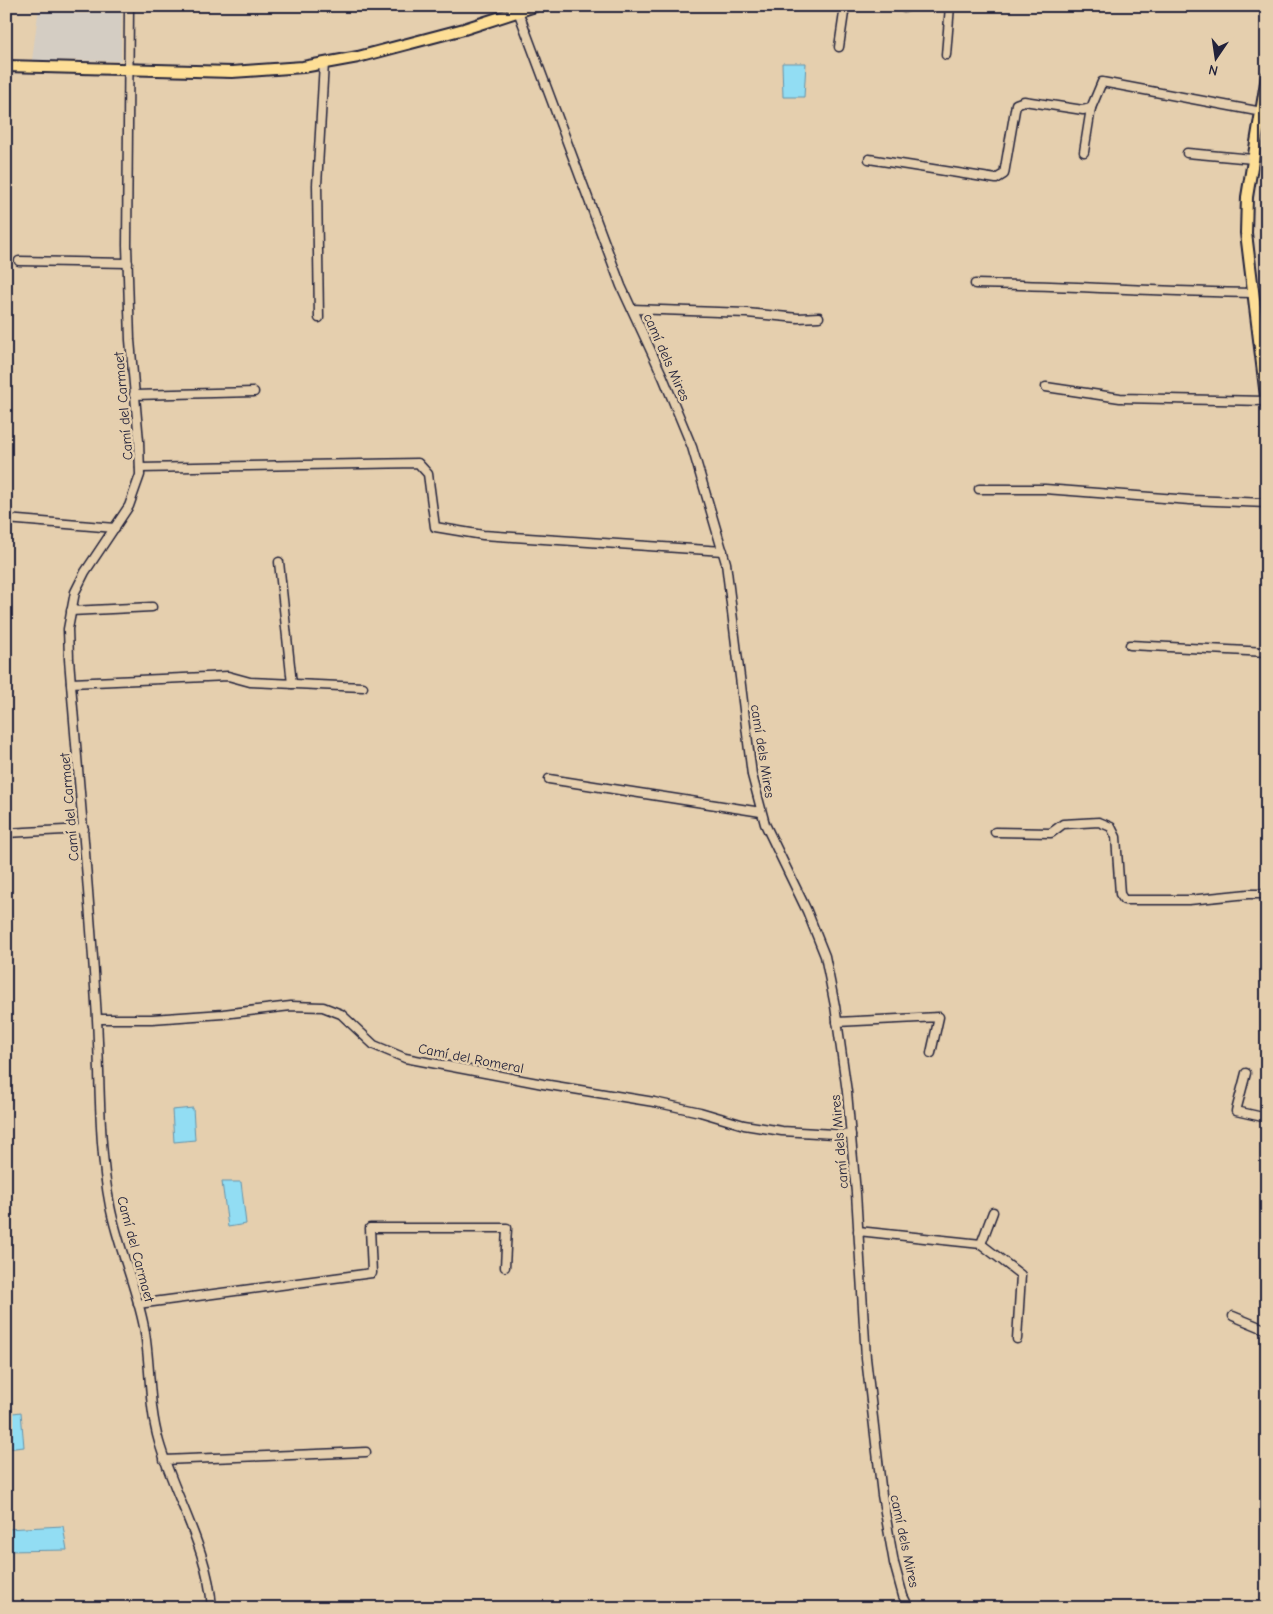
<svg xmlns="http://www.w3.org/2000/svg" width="1273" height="1614" font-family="'Comic Neue',sans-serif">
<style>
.built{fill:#d4cdc3}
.water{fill:#92ddf3;stroke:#6592a9}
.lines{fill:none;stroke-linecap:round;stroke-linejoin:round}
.minor-casing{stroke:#22223b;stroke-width:11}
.major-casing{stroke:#22223b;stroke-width:14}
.minor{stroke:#e5cfae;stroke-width:8}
.major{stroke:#fdde96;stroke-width:10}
.labels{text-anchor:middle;stroke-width:5;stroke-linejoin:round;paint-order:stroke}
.street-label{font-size:14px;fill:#22223b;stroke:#e5cfae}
</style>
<rect width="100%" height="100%" fill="#e5cfae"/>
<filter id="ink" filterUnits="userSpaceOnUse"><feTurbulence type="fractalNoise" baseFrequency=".02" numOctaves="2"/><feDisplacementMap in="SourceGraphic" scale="10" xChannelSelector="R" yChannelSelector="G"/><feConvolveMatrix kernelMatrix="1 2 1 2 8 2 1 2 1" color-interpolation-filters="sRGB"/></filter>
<g filter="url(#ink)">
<!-- built -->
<polygon class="built" points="39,6 122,6 121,61 32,60"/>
<!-- water -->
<g class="water">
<polygon points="782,63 806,63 804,97 783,97"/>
<polygon points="193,1108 195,1140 174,1142 172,1110"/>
<polygon points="222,1182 241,1182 246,1224 228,1227"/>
<polygon points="21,1412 24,1447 6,1449 6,1414"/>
<polygon points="63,1526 67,1550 6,1551 6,1529"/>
</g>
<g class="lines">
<!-- minor casing -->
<g class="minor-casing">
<g id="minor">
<path d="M129,6L127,245L130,340L139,441L140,475L129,506L85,572L75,592L68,629L69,659C78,774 89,888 96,1003C101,1070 97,1139 110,1206C118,1247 136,1286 144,1327C151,1365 148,1405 159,1442C175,1498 208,1548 212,1608"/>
<polyline points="518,6 518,11 621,286 663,377 692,447 726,563 752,775 765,824 807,911 825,956 835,1006 847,1092 856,1193 866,1358 882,1495 894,1563 903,1596 909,1608"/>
<polyline points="904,8 911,6"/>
<polyline points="839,47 845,6"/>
<polyline points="946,55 950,6"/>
<polyline points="1084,152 1091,108"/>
<polyline points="1187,153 1253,159"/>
<polyline points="869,159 996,179 1004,174 1016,104 1024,101 1083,110 1091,108 1102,82 1262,112"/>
<polyline points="19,261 128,263"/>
<path d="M975,284C1068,285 1161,292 1253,293"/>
<polyline points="632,309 747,313 798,318 819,317"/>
<polyline points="319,318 317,185 324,63"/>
<polyline points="1046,387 1120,398 1266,401"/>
<polyline points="134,395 254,392"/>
<polyline points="140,468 418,463 428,474 435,527 483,535 723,551"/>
<polyline points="979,489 1045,489 1190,500 1267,503"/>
<polyline points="6,519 115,528"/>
<polyline points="279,562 292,684"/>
<polyline points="71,611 152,607"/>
<polyline points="1130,645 1267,652"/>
<polyline points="71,683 228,676 250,682 363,687"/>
<polyline points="549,779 761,812"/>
<polyline points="995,832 1051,833 1063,824 1099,822 1111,827 1116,837 1120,894 1124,900 1189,900 1248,894 1267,894"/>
<polyline points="6,833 84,829"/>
<polyline points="98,1019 152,1019 223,1014 291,1006 323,1007 341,1014 374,1045 405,1058 543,1084 654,1102 700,1112 744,1125 782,1131 851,1135"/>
<polyline points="837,1022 939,1017 931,1053"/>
<polyline points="1246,1073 1236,1111 1267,1118"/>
<polyline points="858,1231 981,1244 1021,1275 1017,1339"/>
<polyline points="981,1244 993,1212"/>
<polyline points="138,1304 372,1273 370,1228 507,1228 505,1267"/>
<polyline points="1233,1316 1267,1330"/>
<polyline points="164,1460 366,1452"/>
</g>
</g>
<!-- major casing -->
<g class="major-casing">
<g id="major">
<polyline points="6,66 232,72 303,67 358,57 464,29 535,6"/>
<polyline points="1267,76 1247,197 1246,233 1267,405"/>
</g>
</g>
<!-- minor -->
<use href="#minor" class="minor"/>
<!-- major -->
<use href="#major" class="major"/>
</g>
</g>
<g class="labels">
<!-- street labels -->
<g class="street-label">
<text transform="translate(667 357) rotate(66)" y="5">camí dels Mires</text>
<text transform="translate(123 406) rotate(-95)" y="5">Camí del Carmaet</text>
<text transform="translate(763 751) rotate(81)" y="5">camí dels Mires</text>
<text transform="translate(69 807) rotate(-95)" y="5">Camí del Carmaet</text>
<text transform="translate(471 1058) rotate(11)" y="5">Camí del Romeral</text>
<text transform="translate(839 1142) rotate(-95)" y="5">camí dels Mires</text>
<text transform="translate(136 1249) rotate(75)" y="5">Camí del Carmaet</text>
<text transform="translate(905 1541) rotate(78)" y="5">camí dels Mires</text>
</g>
</g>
<!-- margin -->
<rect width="1273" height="1614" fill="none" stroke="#e5cfae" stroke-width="25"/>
<rect x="12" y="12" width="1248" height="1589" fill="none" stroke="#22223b" stroke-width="2" filter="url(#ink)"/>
<!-- north arrow -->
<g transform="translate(1216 58) rotate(193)" stroke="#e5cfae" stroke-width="4" paint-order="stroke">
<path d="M0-4L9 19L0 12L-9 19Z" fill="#22223b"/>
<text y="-8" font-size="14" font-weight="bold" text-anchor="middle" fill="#22223b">N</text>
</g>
</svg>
